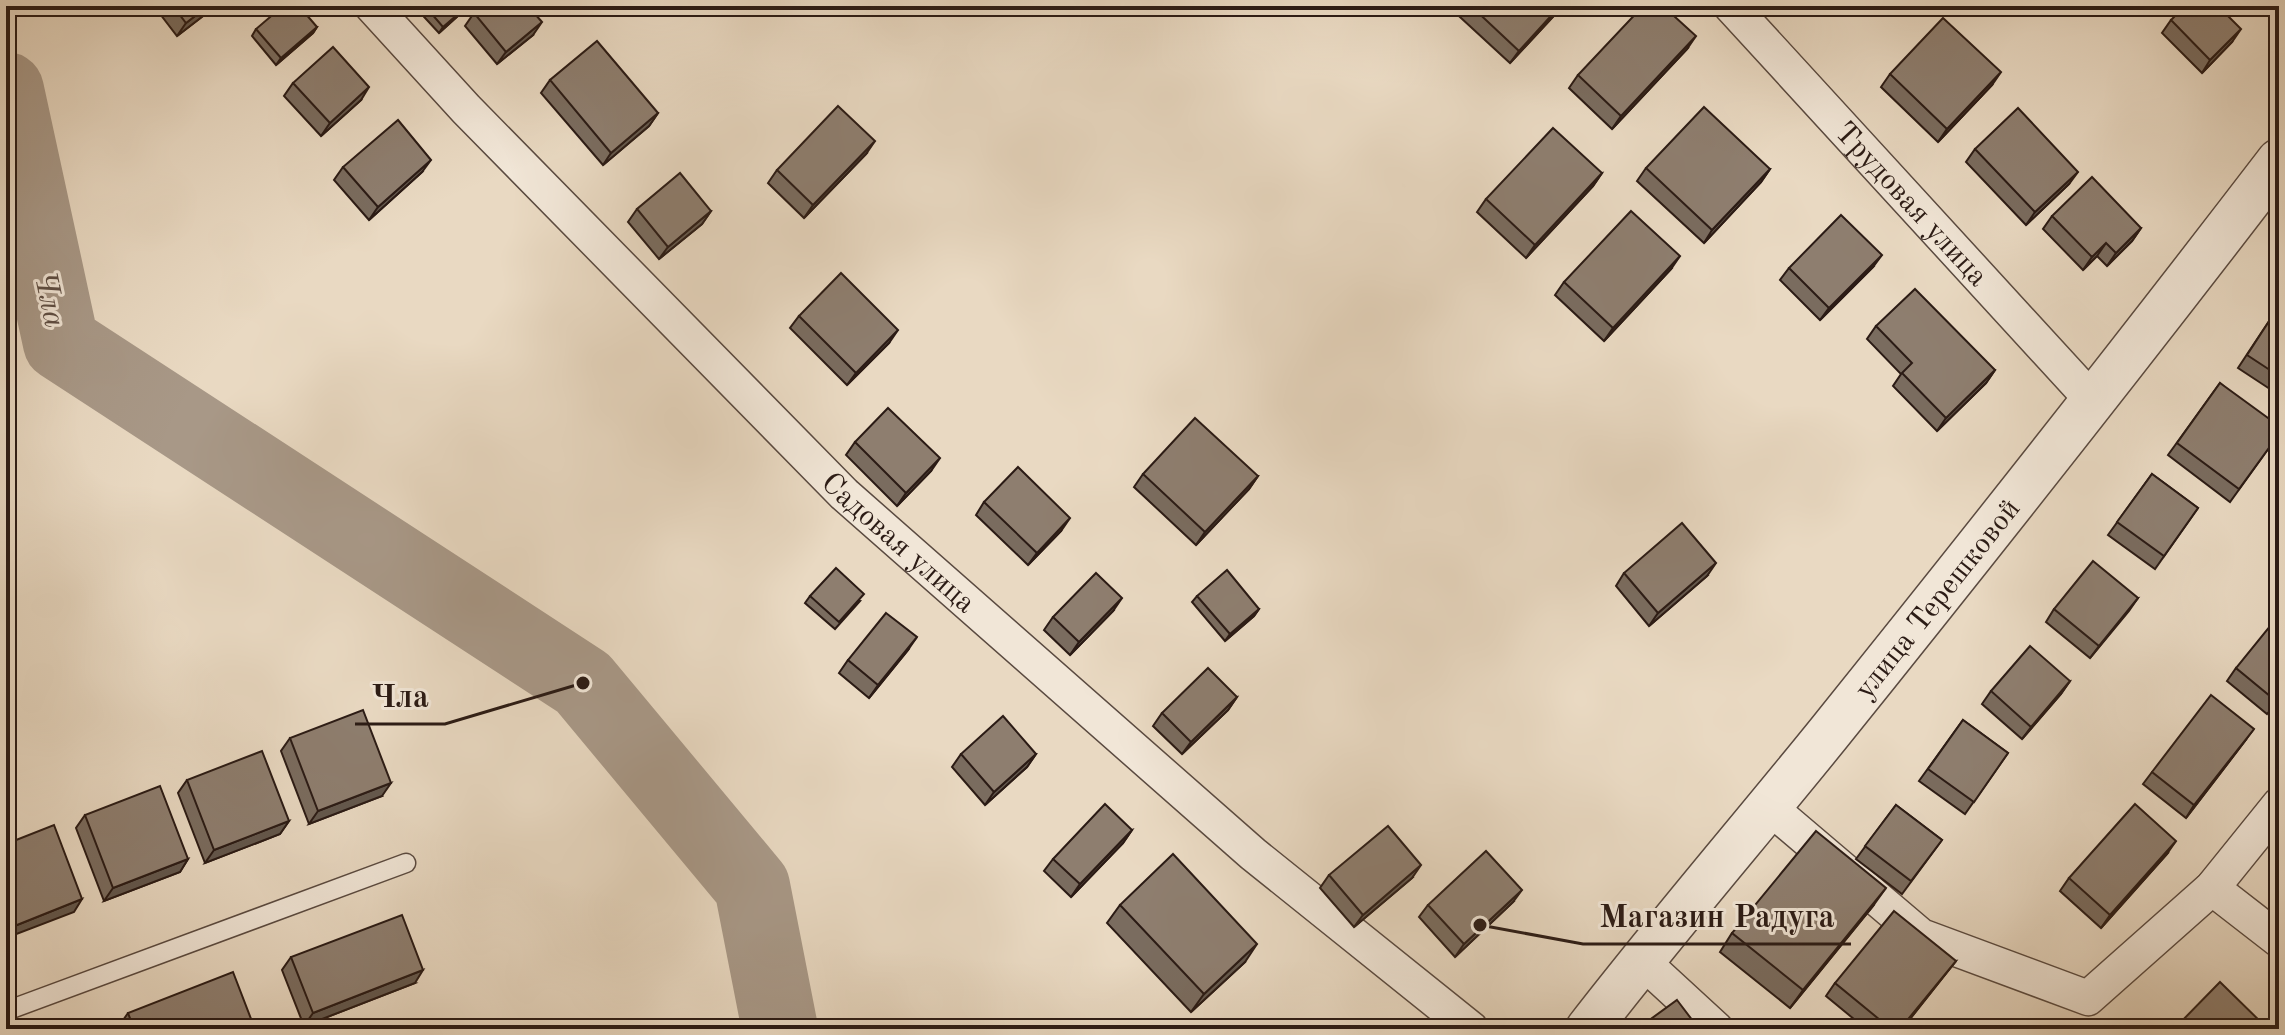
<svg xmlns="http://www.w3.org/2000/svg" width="2285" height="1035" font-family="'Old Standard TT',serif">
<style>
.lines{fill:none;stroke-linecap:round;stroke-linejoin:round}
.river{stroke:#a89887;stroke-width:76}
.service-casing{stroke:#5a4a40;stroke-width:21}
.minor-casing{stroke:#5a4a40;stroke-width:37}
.tertiary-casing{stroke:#5a4a40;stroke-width:47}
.service{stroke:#f1e6d7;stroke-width:18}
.minor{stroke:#f1e6d7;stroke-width:34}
.tertiary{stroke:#f1e6d7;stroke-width:44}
.wall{fill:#7a6c5f;stroke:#2b1b15;stroke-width:2}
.shaded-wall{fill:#63584e;stroke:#2b1b15;stroke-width:2}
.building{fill:#8e7e6f;stroke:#2b1b15;stroke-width:2}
.labels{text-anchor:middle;stroke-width:6;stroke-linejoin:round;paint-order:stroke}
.street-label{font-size:30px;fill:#2b1b15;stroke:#f1e6d7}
.water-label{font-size:32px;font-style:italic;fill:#5d4d43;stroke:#f1e6d7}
.leader{fill:none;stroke:#2b1b15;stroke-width:3}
.callout-dot{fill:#2b1b15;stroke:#f1e6d7;stroke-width:3}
.callout-label{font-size:32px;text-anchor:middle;font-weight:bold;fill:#2b1b15;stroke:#f1e6d7;stroke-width:6;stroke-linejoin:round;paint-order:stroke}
</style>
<rect width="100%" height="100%" fill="#e9d9c2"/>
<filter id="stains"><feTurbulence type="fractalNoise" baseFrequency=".0025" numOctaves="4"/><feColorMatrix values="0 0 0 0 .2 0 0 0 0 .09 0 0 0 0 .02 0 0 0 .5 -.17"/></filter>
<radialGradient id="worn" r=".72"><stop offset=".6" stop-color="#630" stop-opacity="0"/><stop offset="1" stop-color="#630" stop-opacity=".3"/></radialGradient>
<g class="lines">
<!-- river -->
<polyline class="river" points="6,90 61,343 583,683 752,886 780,1029"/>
<!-- service casing -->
<g class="service-casing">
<polyline id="service" points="6,1011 406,863"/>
</g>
<!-- minor casing -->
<g class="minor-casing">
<g id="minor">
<path id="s1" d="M372,6L466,109L844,494L1253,854L1471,1029"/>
<path id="s2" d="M1731,6L2094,402"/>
<polyline points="1768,806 1921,936 2088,998 2212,888 2279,805"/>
<polyline points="2212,888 2279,940"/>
<polyline points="1641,960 1716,1029"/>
</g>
</g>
<!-- tertiary casing -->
<g class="tertiary-casing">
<g id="tertiary">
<path id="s3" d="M1588,1029C1666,928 1749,832 1829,733C1981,544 2131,354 2279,161"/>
</g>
</g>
<!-- service -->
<use href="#service" class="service"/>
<!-- minor -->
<use href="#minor" class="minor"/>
<!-- tertiary -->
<use href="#tertiary" class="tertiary"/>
</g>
<!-- wall -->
<g class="wall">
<polygon points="154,6 216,6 177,36"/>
<polygon points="414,6 463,6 465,8 460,14 439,33"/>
<polygon points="1448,6 1563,6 1510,63"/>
<polygon points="474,13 533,35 497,64 465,26"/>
<polygon points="2171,20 2232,42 2202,73 2162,33"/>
<polygon points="317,27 313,33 276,65 252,36 256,29"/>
<polygon points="1687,49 1612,129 1569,88 1578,75"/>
<polygon points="1890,74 1992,85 1938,142 1881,87"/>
<polygon points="550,80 658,113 649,126 603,165 541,93"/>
<polygon points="293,83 361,100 321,136 284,96"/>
<polygon points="1975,149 2069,184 2026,225 1966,162"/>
<polygon points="866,154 804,218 768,183 777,170"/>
<polygon points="343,167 422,172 369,220 334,180"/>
<polygon points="1646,168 1770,169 1761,182 1704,243 1637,181"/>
<polygon points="1602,173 1593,186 1526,258 1477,212 1486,199"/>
<polygon points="637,209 711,211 702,224 659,259 628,222"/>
<polygon points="2052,216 2141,228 2132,241 2107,266 2097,256 2083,270 2043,229"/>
<polygon points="1873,267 1820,320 1780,280 1789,268"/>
<polygon points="1671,269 1604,341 1555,295 1564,282"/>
<polygon points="2279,306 2279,395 2238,368"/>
<polygon points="799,316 889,343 847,385 790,328"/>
<polygon points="1876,326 1995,370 1986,383 1937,431 1893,386 1901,374 1867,339"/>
<polygon points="2220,383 2279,434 2230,502 2168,455"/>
<polygon points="855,442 931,471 897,506 846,455"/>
<polygon points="1143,474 1258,476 1249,489 1196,545 1134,487"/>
<polygon points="2152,474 2198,508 2155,569 2108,535"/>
<polygon points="984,502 1061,531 1028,565 976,515"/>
<polygon points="1624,573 1707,576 1649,626 1616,586"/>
<polygon points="810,596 860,601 835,629 805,603"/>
<polygon points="1197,596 1259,609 1254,616 1225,641 1192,602"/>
<polygon points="2138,598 2090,658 2046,622 2054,609"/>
<polygon points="1113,611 1070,655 1044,630 1053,617"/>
<polygon points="908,650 869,698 839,673 848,660"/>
<polygon points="2236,668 2279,699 2267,714 2227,681"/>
<polygon points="2070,681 2061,694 2022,739 1982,704 1991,691"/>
<polygon points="1237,697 1228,710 1182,754 1153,726 1162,713"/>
<polygon points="1963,720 2008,753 1965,814 1919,781"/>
<polygon points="290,738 382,796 309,824 281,751"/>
<polygon points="2245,741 2186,818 2143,784 2152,772"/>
<polygon points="961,754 1036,754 1027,767 985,805 952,767"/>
<polygon points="187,780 289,821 280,834 205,863 178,793"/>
<polygon points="1896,805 1942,840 1902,894 1856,859"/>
<polygon points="85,815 188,859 180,872 104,901 76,828"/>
<polygon points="1132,830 1123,843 1071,897 1044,871 1053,859"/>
<polygon points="2167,854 2101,928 2060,891 2069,878"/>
<polygon points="1329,875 1412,878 1354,927 1320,888"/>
<polygon points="1513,902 1455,957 1419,917 1428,905"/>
<polygon points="1120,905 1245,962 1191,1012 1107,923"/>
<polygon points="1873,906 1790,1008 1720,952 1732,933"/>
<polygon points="291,957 415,983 304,1026 282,970"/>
<polygon points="1956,961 1902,1029 1866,1029 1826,996 1835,983"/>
<polygon points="128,1013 249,1029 121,1029 119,1026"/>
<polygon points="1648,1021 1699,1029 1644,1029 1644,1028"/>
</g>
<!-- shaded-wall -->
<g class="shaded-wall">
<polygon points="208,6 216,6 177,36 186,23"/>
<polygon points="1560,6 1563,6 1510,63 1519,51"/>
<polygon points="465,8 460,14 439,33 443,27"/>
<polygon points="542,22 533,35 497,64 506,52"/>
<polygon points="317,27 313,33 276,65 281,58"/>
<polygon points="2241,29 2232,42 2202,73 2210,60"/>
<polygon points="1696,36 1687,49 1612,129 1621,116"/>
<polygon points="2001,72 1992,85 1938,142 1947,129"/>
<polygon points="369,87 361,100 321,136 330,123"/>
<polygon points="658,113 649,126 603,165 611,153"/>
<polygon points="875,141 866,154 804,218 813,205"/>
<polygon points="431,160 422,172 369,220 378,207"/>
<polygon points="1770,169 1761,182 1704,243 1712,230"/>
<polygon points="2078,172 2069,184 2026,225 2035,212"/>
<polygon points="1602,173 1593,186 1526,258 1535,245"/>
<polygon points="711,211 702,224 659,259 668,247"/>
<polygon points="2141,228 2132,241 2107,266 2116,253"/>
<polygon points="2106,243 2097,256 2083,270 2092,257"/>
<polygon points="1882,255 1873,267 1820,320 1829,308"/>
<polygon points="1680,256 1671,269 1604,341 1613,328"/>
<polygon points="898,330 889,343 847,385 856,373"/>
<polygon points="1995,370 1986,383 1937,431 1946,418"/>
<polygon points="940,458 931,471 897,506 906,493"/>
<polygon points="1258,476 1249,489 1196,545 1205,532"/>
<polygon points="1070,518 1061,531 1028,565 1037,553"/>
<polygon points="1716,563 1707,576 1649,626 1658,613"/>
<polygon points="1122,598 1113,611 1070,655 1079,642"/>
<polygon points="2138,598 2129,611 2090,658 2099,646"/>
<polygon points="1259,609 1254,616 1225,641 1230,634"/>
<polygon points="917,637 908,650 869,698 878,685"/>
<polygon points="2070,681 2061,694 2022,739 2031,727"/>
<polygon points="1237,697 1228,710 1182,754 1191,742"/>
<polygon points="2254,729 2245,741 2186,818 2194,805"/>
<polygon points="1036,754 1027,767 985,805 994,792"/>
<polygon points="391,783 382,796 309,824 318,811"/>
<polygon points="289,821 280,834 205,863 214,850"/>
<polygon points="1132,830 1123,843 1071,897 1080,884"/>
<polygon points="2176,841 2167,854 2101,928 2110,915"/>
<polygon points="188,859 180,872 104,901 113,888"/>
<polygon points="1421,865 1412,878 1354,927 1363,915"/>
<polygon points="1886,888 1873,906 1790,1008 1803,990"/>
<polygon points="1522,890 1513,902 1455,957 1464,944"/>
<polygon points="82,899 74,912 6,938 7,929"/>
<polygon points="1257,944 1245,962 1191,1012 1204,994"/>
<polygon points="1956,961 1902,1029 1900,1029"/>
<polygon points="423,970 415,983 304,1026 313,1013"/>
</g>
<!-- building -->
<g class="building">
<polygon points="173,6 208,6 186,23"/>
<polygon points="283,6 299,6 317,27 281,58 256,29"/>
<polygon points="425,6 463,6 465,8 443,27"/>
<polygon points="483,6 528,6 542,22 506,52 474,13"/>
<polygon points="1471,6 1560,6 1519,51"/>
<polygon points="1643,6 1663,6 1696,36 1621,116 1578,75"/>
<polygon points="2185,6 2218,6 2241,29 2210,60 2171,20"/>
<polygon points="1943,18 2001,72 1947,129 1890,74"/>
<polygon points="597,41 658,113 611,153 550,80"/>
<polygon points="333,47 369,87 330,123 293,83"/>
<polygon points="838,106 875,141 813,205 777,170"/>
<polygon points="1704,107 1770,169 1712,230 1646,168"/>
<polygon points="2018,108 2078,172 2035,212 1975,149"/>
<polygon points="398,120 431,160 378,207 343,167"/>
<polygon points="1553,128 1602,173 1535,245 1486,199"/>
<polygon points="680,173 711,211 668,247 637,209"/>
<polygon points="2092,177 2141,228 2116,253 2106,243 2092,257 2052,216"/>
<polygon points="1631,211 1680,256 1613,328 1564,282"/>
<polygon points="1841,215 1882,255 1829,308 1789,268"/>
<polygon points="841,273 898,330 856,373 799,316"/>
<polygon points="1915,289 1995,370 1946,418 1902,373 1912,363 1876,326"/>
<polygon points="2279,306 2279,376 2247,355"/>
<polygon points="2220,383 2279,426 2279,434 2239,489 2177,443"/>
<polygon points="888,408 940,458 906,493 855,442"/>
<polygon points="1195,418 1258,476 1205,532 1143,474"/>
<polygon points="1018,467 1070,518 1037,553 984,502"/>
<polygon points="2152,474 2198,508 2164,556 2117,522"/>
<polygon points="1682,523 1716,563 1658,613 1624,573"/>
<polygon points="2093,561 2138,598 2099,646 2054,609"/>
<polygon points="836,568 864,594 839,622 810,596"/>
<polygon points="1227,570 1259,609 1230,634 1197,596"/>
<polygon points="1096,573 1122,598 1079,642 1053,617"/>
<polygon points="886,613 917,637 878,685 848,660"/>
<polygon points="2279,615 2279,697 2276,701 2236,668"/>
<polygon points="2030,646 2070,681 2031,727 1991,691"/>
<polygon points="1208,668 1237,697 1191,742 1162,713"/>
<polygon points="2211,695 2254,729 2194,805 2152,772"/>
<polygon points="363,710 391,783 318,811 290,738"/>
<polygon points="1003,716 1036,754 994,792 961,754"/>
<polygon points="1963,720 2008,753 1974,802 1928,769"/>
<polygon points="262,751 289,821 214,850 187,780"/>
<polygon points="160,786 188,859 113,888 85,815"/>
<polygon points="1105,804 1132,830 1080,884 1053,859"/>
<polygon points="2135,804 2176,841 2110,915 2069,878"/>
<polygon points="1896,805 1942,840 1911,881 1865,846"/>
<polygon points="54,825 82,899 7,929 6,844"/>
<polygon points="1388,826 1421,865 1363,915 1329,875"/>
<polygon points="1816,831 1886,888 1803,990 1732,933"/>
<polygon points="1486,851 1522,890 1464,944 1428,905"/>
<polygon points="1173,854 1257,944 1204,994 1120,905"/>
<polygon points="1894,911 1956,961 1900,1029 1891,1029 1835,983"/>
<polygon points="402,915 423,970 313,1013 291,957"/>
<polygon points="233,972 253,1024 240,1029 134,1029 128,1013"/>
<polygon points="2220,982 2268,1029 2174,1029"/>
<polygon points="1677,1000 1699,1029 1654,1029 1648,1021"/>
<polygon points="1294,1023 1297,1029 1284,1029"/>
<polygon points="58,1024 60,1029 46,1029"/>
</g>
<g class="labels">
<!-- street labels -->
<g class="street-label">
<text dy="10" stroke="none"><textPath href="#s2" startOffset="268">Трудовая улица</textPath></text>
<text dy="10" stroke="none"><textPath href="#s1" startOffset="752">Садовая улица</textPath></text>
<text dy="10" stroke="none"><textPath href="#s3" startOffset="554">улица Терешковой</textPath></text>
</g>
<!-- water labels -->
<g class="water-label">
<text transform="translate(51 299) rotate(78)" y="11">Чла</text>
</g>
</g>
<!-- callouts -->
<path class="leader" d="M583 683L445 724H355M1480 925L1583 944H1851"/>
<g class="callout-dot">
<circle cx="583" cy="683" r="8"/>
<circle cx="1480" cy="925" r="8"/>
</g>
<g class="callout-label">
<text x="400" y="707">Чла</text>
<text x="1717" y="927">Магазин Радуга</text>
</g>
<!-- margin -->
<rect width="2285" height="1035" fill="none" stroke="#e9d9c2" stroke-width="32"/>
<rect x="8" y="8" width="2269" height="1019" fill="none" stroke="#2b1b15" stroke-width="4"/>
<rect x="16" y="16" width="2253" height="1003" fill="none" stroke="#2b1b15" stroke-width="2"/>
<rect width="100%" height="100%" filter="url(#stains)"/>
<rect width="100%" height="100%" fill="url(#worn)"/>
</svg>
